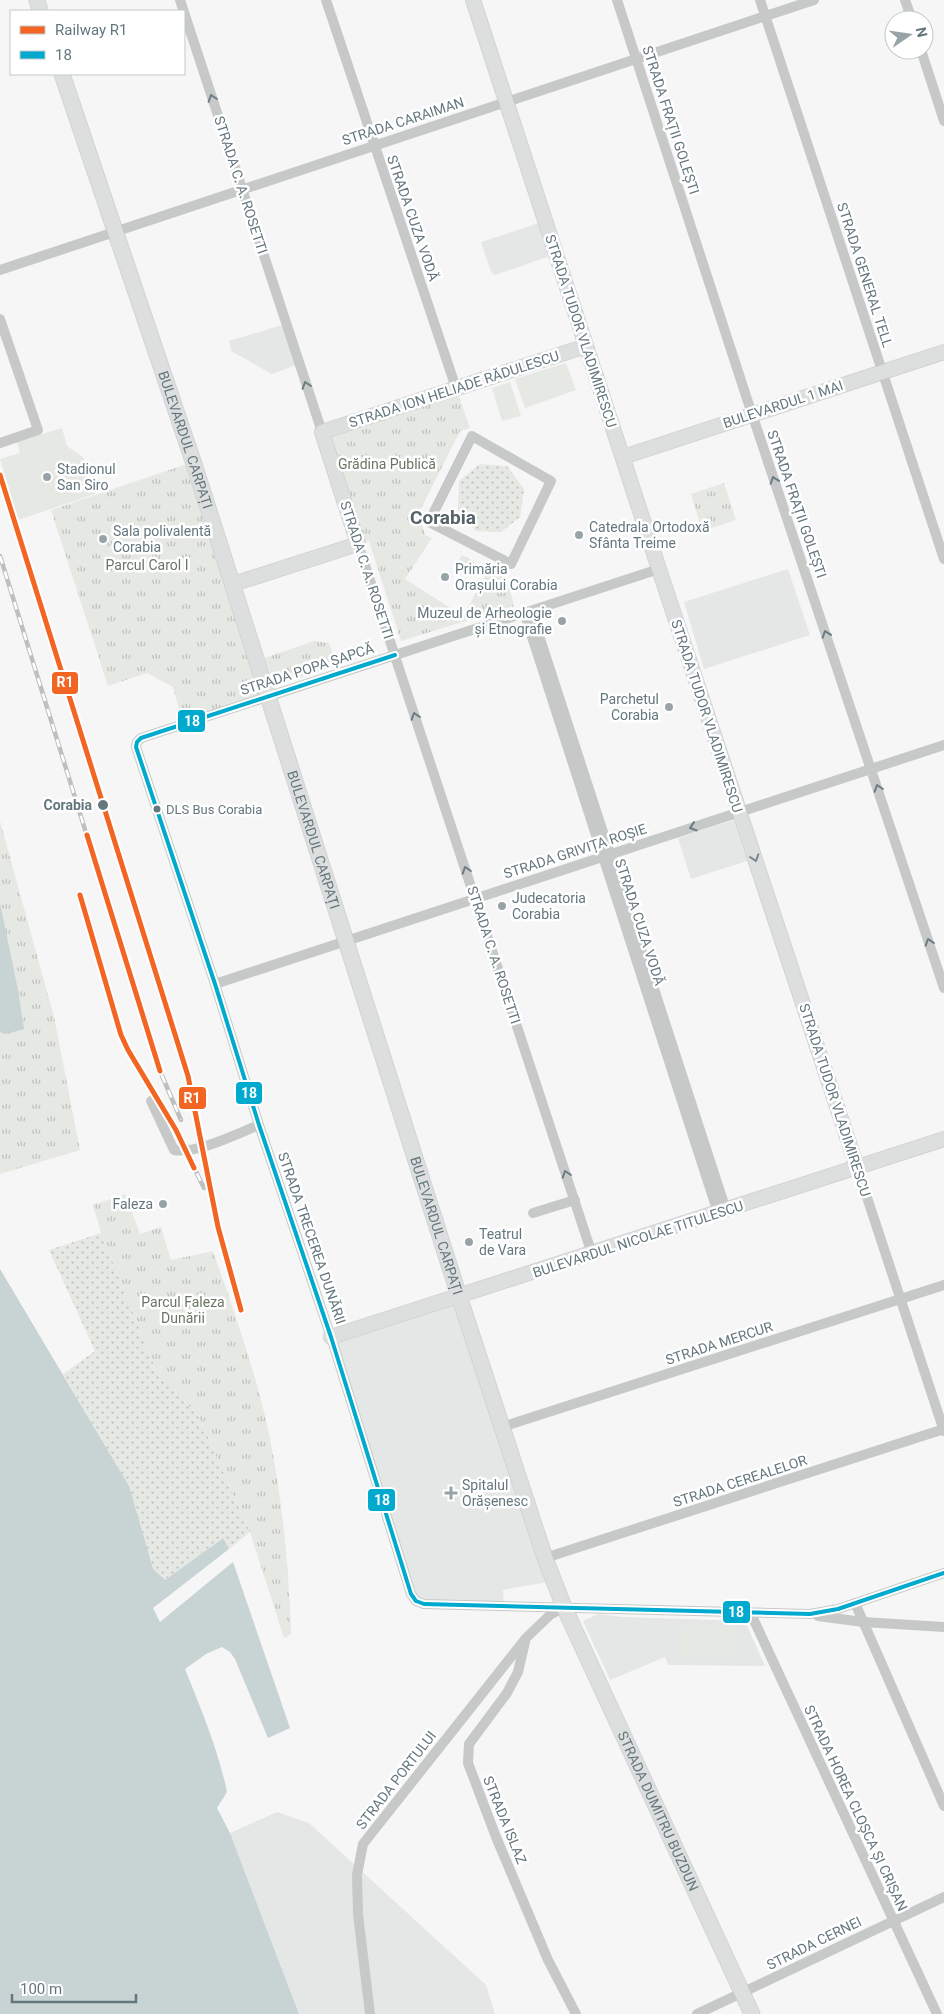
<svg xmlns="http://www.w3.org/2000/svg" width="944" height="2014" font-family="Roboto,sans-serif">
<style>
.built{fill:#e5e7e6}
.grass{fill:url(#grass-dots)}
.park{fill:url(#park-tufts)}
.garden{fill:#e6e8e3}
.water{fill:#c8d3d4}
.lines{fill:none;stroke-linecap:round;stroke-linejoin:round}
.secondary-casing{stroke:#d2d3d4;stroke-width:16}
.primary-casing{stroke:#d2d3d4;stroke-width:17}
.street{stroke:#c7c9c9;stroke-width:10}
.secondary{stroke:#dddede;stroke-width:14}
.primary{stroke:#dddede;stroke-width:15}
.rail-casing{stroke:#bdc0c0;stroke-width:4.5}
.rail{stroke:#fff;stroke-width:2.5;stroke-dasharray:8;stroke-linecap:butt}
.bus-1-casing{stroke:#fff;stroke-width:8}
.bus-1{stroke:#00a9ce;stroke-width:4}
.rail-1-casing{stroke:#fff;stroke-width:9}
.rail-1{stroke:#f26522;stroke-width:5}
.oneway{stroke:#6a7b82}
.oneway2{stroke:#77868c}
.poi-dot{fill:#98a3a8;stroke:#fff;stroke-width:2}
.stop-dot{fill:#65777e;stroke:#fff;stroke-width:2}
.labels{text-anchor:middle;stroke-width:5;stroke-linejoin:round;paint-order:stroke}
.bus-label{font-size:13px;fill:#65777e;stroke:#fff;text-anchor:start}
.street-label{font-size:14px;fill:#65777e;stroke:#fff}
.park-label{font-size:14px;fill:#697663;stroke:#fff}
.poi-label{font-size:14px;fill:#65777e;stroke:#fff;text-anchor:start}
.stop-label{font-size:14px;font-weight:bold;fill:#65777e;stroke:#fff;text-anchor:end}
.district-label{font-size:19px;font-weight:bold;fill:#566469;stroke:#fff}
.line-badge{stroke:#fff;stroke-width:2}
.badge-label{font-size:14px;text-anchor:middle;font-weight:bold;fill:#fff}
</style>
<defs>
<pattern id="grass-dots" width="8" height="8" patternUnits="userSpaceOnUse" patternTransform="scale(1.25)"><rect width="8" height="8" fill="#e6e8e3"/><path d="M2 2h.1M6 6h.1" fill="none" stroke="#bec1bd" stroke-width="1.8" stroke-linecap="round"/></pattern>
<pattern id="park-tufts" width="24" height="20" patternUnits="userSpaceOnUse" patternTransform="scale(1.25)"><rect width="24" height="20" fill="#e6e8e3"/><path d="M3 7l-1-3M5 7V3M7 7l1-3M15 17l-1-3M17 17v-4M19 17l1-3" fill="none" stroke="#bec1bd"/></pattern>
</defs>
<rect width="100%" height="100%" fill="#f6f6f6"/>
<!-- built -->
<g class="built">
<polygon points="545,221 556,254 495,275 491,272 481,242"/>
<polygon points="286,324 299,364 272,374 231,351 229,341"/>
<polygon points="788,569 810,635 704,669 684,602"/>
<polygon points="733,820 747,861 691,879 678,838"/>
<polygon points="459,1296 554,1581 503,1590 504,1606 416,1601 331,1337"/>
<polygon points="598,1614 623,1617 745,1621 765,1666 668,1665 665,1657 610,1680 583,1621"/>
<polygon points="277,1812 309,1823 486,1985 495,2014 299,2014 230,1833"/>
</g>
<!-- grass -->
<g class="grass">
<polygon points="480,464 507,466 524,489 520,517 501,532 476,531 458,512 459,481"/>
<polygon points="462,555 489,570 485,577 458,562"/>
<polygon points="101,1233 156,1370 199,1417 250,1532 229,1549 222,1538 165,1580 149,1568 129,1486 63,1374 95,1351 49,1250"/>
</g>
<!-- park -->
<g class="park">
<polygon points="456,388 470,428 460,431 419,513 425,535 432,538 405,579 463,616 489,570 507,579 514,606 401,641 369,541 358,544 322,432"/>
<polygon points="193,462 269,696 183,724 173,687 147,673 108,686 51,510"/>
<polygon points="724,483 736,520 702,531 691,494"/>
<polygon points="314,641 329,643 337,665 275,686 265,658"/>
<polygon points="0,821 54,1017 80,1150 0,1174"/>
<path d="M125,1194L140,1234L161,1227L171,1260L213,1251C233,1310 255,1369 268,1429C282,1496 289,1566 291,1634L284,1638L250,1532L199,1417L156,1370L101,1233L93,1205Z"/>
</g>
<!-- garden -->
<g class="garden">
<polygon points="566,363 576,390 525,408 515,379"/>
<polygon points="510,382 521,416 502,421 492,388"/>
<polygon points="62,428 67,446 84,458 95,494 18,520 0,459 20,453 17,442"/>
<polygon points="682,1626 735,1627 736,1656 682,1656"/>
</g>
<!-- water -->
<g class="water">
<polygon points="0,903 18,990 24,1029 10,1033 2,1033 0,1031"/>
<path d="M0,1269L129,1486L153,1569L165,1580L223,1538L229,1549L153,1608L160,1622L233,1562L290,1728L268,1738L235,1659L230,1652L222,1647L206,1654L185,1669C201,1709 218,1749 227,1792L217,1808L230,1833L299,2014H0Z"/>
</g>
<g class="lines">
<!-- secondary casing -->
<g class="secondary-casing">
<g id="secondary">
<polyline points="473,0 659,569 857,1167"/>
<polyline points="623,457 944,352"/>
<polyline points="233,584 358,544 322,432 586,346"/>
<polyline points="331,1337 944,1139"/>
</g>
</g>
<!-- primary casing -->
<g class="primary-casing">
<g id="primary">
<polyline points="37,0 40,11"/>
<path id="s1" d="M62,74L195,467L459,1296L545,1558L564,1607L752,2014"/>
</g>
</g>
<!-- street -->
<g class="street">
<polyline points="180,0 322,432"/>
<polyline points="326,0 456,388"/>
<polyline points="617,0 749,405 944,988"/>
<polyline points="760,0 944,559"/>
<polyline points="905,0 912,20"/>
<polyline points="921,50 944,121"/>
<polyline points="0,270 814,0"/>
<polyline points="0,319 38,430 0,443"/>
<polygon points="472,436 551,481 511,564 429,522"/>
<polyline points="358,544 592,1254"/>
<polyline points="659,569 141,738 137,742 136,747 215,984 259,1125 331,1337 411,1594 416,1601 424,1604 810,1614 838,1609 944,1573"/>
<polyline points="531,611 726,1210"/>
<polyline points="524,612 718,1213"/>
<polyline points="215,984 944,745"/>
<path d="M151,1101L174,1150C197,1154 236,1134 259,1125"/>
<polyline points="857,1167 944,1431"/>
<polyline points="533,1213 575,1200"/>
<polyline points="502,1427 944,1285"/>
<polyline points="545,1558 944,1429"/>
<polyline points="855,1603 944,1806"/>
<polyline points="751,1614 937,2014"/>
<polyline points="818,1616 863,1622 944,1627"/>
<polyline points="525,1642 518,1672 507,1693 469,1744 468,1763 496,1837 548,1960 576,2014"/>
<polyline points="370,2014 358,1914 357,1875 363,1844 526,1638 550,1615 564,1607"/>
<polyline points="697,2014 944,1897"/>
</g>
<!-- secondary -->
<use href="#secondary" class="secondary"/>
<!-- primary -->
<use href="#primary" class="primary"/>
<!-- rail casing -->
<g class="rail-casing">
<g id="rail">
<polyline points="0,556 160,1071 181,1120"/>
<polyline points="102,801 188,1076 218,1227 241,1310"/>
<polyline points="80,895 121,1035 128,1050 176,1130 204,1188"/>
</g>
</g>
<!-- rail -->
<use href="#rail" class="rail"/>
<!-- bus-1 casing -->
<g class="bus-1-casing">
<polyline id="bus-1" points="395,655 141,738 137,742 136,747 215,984 259,1125 331,1337 411,1594 416,1601 424,1604 810,1614 838,1609 944,1573"/>
</g>
<!-- bus-1 -->
<use href="#bus-1" class="bus-1"/>
<!-- rail-1 casing -->
<g class="rail-1-casing">
<g id="rail-1">
<polyline points="0,475 188,1076 218,1227 241,1310"/>
<polyline points="87,835 160,1071"/>
<polyline points="80,895 121,1035 128,1050 176,1130 194,1168"/>
</g>
</g>
<!-- rail-1 -->
<use href="#rail-1" class="rail-1"/>
</g>
<!-- one-way arrows -->
<defs><path id="oneway-chevron" d="M-2-3.5L2.5 0L-2 3.5" fill="none" stroke-width="1.6" stroke-linecap="round" stroke-linejoin="round" transform="scale(1.25)"/></defs>
<g class="oneway">
<use href="#oneway-chevron" transform="translate(212 98) rotate(-108)"/>
<use href="#oneway-chevron" transform="translate(306 385) rotate(-108)"/>
<use href="#oneway-chevron" transform="translate(774 480) rotate(-109)"/>
<use href="#oneway-chevron" transform="translate(826 634) rotate(-109)"/>
<use href="#oneway-chevron" transform="translate(415 716) rotate(-108)"/>
<use href="#oneway-chevron" transform="translate(878 788) rotate(-108)"/>
<use href="#oneway-chevron" transform="translate(693 827) rotate(162)"/>
<use href="#oneway-chevron" transform="translate(466 870) rotate(-108)"/>
<use href="#oneway-chevron" transform="translate(929 942) rotate(-108)"/>
<use href="#oneway-chevron" transform="translate(566 1174) rotate(-108)"/>
</g>
<use class="oneway2" href="#oneway-chevron" transform="translate(755 858) rotate(72)"/>
<!-- markers -->
<g class="poi-dot">
<circle cx="47" cy="477" r="5"/>
<circle cx="579" cy="535" r="5"/>
<circle cx="103" cy="539" r="5"/>
<circle cx="445" cy="577" r="5"/>
<circle cx="562" cy="621" r="5"/>
<circle cx="669" cy="707" r="5"/>
<circle cx="502" cy="906" r="5"/>
<circle cx="163" cy="1204" r="5"/>
<circle cx="469" cy="1242" r="5"/>
<path d="M448.5 1485.5h5v5h5v5h-5v5h-5v-5h-5v-5h5z"/>
</g>
<g class="stop-dot">
<circle cx="103" cy="805" r="6"/>
<circle cx="157" cy="809" r="4.5"/>
</g>
<g class="labels">
<!-- bus labels -->
<g class="bus-label">
<text x="166" y="814">DLS Bus Corabia</text>
</g>
<!-- street labels -->
<g class="street-label">
<text transform="translate(671 120) rotate(72)" y="5">STRADA FRAȚII GOLEȘTI</text>
<text transform="translate(403 121) rotate(-18)" y="5">STRADA CARAIMAN</text>
<text transform="translate(241 185) rotate(72)" y="5">STRADA C. A. ROSETTI</text>
<text transform="translate(413 218) rotate(71)" y="5">STRADA CUZA VODĂ</text>
<text transform="translate(865 275) rotate(72)" y="5">STRADA GENERAL TELL</text>
<text transform="translate(581 331) rotate(72)" y="5">STRADA TUDOR VLADIMIRESCU</text>
<text transform="translate(454 389) rotate(-18)" y="5">STRADA ION HELIADE RĂDULESCU</text>
<text transform="translate(783 404) rotate(-18)" y="5">BULEVARDUL 1 MAI</text>
<text dy="5" stroke="none"><textPath href="#s1" startOffset="386">BULEVARDUL CARPAȚI</textPath></text>
<text transform="translate(797 504) rotate(71)" y="5">STRADA FRAȚII GOLEȘTI</text>
<text transform="translate(367 570) rotate(72)" y="5">STRADA C. A. ROSETTI</text>
<text transform="translate(307 669) rotate(-18)" y="5">STRADA POPA ȘAPCĂ</text>
<text transform="translate(707 716) rotate(72)" y="5">STRADA TUDOR VLADIMIRESCU</text>
<text dy="5" stroke="none"><textPath href="#s1" startOffset="806">BULEVARDUL CARPAȚI</textPath></text>
<text transform="translate(575 851) rotate(-18)" y="5">STRADA GRIVIȚA ROȘIE</text>
<text transform="translate(640 922) rotate(72)" y="5">STRADA CUZA VODĂ</text>
<text transform="translate(494 955) rotate(72)" y="5">STRADA C. A. ROSETTI</text>
<text transform="translate(835 1100) rotate(72)" y="5">STRADA TUDOR VLADIMIRESCU</text>
<text dy="5" stroke="none"><textPath href="#s1" startOffset="1211">BULEVARDUL CARPAȚI</textPath></text>
<text transform="translate(312 1238) rotate(71)" y="5">STRADA TRECEREA DUNĂRII</text>
<text transform="translate(638 1239) rotate(-18)" y="5">BULEVARDUL NICOLAE TITULESCU</text>
<text transform="translate(719 1343) rotate(-18)" y="5">STRADA MERCUR</text>
<text transform="translate(740 1481) rotate(-18)" y="5">STRADA CEREALELOR</text>
<text transform="translate(396 1780) rotate(-52)" y="5">STRADA PORTULUI</text>
<text transform="translate(856 1808) rotate(65)" y="5">STRADA HOREA CLOȘCA ȘI CRIȘAN</text>
<text dy="5" stroke="none"><textPath href="#s1" startOffset="1838">STRADA DUMITRU BUZDUN</textPath></text>
<text transform="translate(505 1820) rotate(68)" y="5">STRADA ISLAZ</text>
<text transform="translate(814 1943) rotate(-26)" y="5">STRADA CERNEI</text>
</g>
<!-- park labels -->
<g class="park-label">
<text x="387" y="469">Grădina Publică</text>
<text x="147" y="570">Parcul Carol I</text>
<text x="183" y="1307">Parcul Faleza<tspan x="183" dy="16">Dunării</tspan></text>
</g>
<!-- poi labels -->
<g class="poi-label">
<text x="57" y="474">Stadionul<tspan x="57" dy="16">San Siro</tspan></text>
<text x="589" y="532">Catedrala Ortodoxă<tspan x="589" dy="16">Sfânta Treime</tspan></text>
<text x="113" y="536">Sala polivalentă<tspan x="113" dy="16">Corabia</tspan></text>
<text x="455" y="574">Primăria<tspan x="455" dy="16">Orașului Corabia</tspan></text>
<text x="552" y="618" text-anchor="end">Muzeul de Arheologie<tspan x="552" dy="16">și Etnografie</tspan></text>
<text x="659" y="704" text-anchor="end">Parchetul<tspan x="659" dy="16">Corabia</tspan></text>
<text x="512" y="903">Judecatoria<tspan x="512" dy="16">Corabia</tspan></text>
<text x="153" y="1209" text-anchor="end">Faleza</text>
<text x="479" y="1239">Teatrul<tspan x="479" dy="16">de Vara</tspan></text>
<text x="462" y="1490">Spitalul<tspan x="462" dy="16">Orășenesc</tspan></text>
</g>
<!-- stop labels -->
<g class="stop-label">
<text x="92" y="810">Corabia</text>
</g>
<!-- district labels -->
<g class="district-label">
<text x="443" y="524">Corabia</text>
</g>
</g>
<g class="line-badge">
<rect x="51" y="671" width="28" height="24" rx="5" fill="#f26522"/>
<rect x="177" y="709" width="29" height="24" rx="5" fill="#00a9ce"/>
<rect x="235" y="1081" width="28" height="24" rx="5" fill="#00a9ce"/>
<rect x="178" y="1086" width="29" height="24" rx="5" fill="#f26522"/>
<rect x="367" y="1488" width="29" height="24" rx="5" fill="#00a9ce"/>
<rect x="722" y="1600" width="29" height="24" rx="5" fill="#00a9ce"/>
</g>
<g class="badge-label">
<text x="65" y="687">R1</text>
<text x="192" y="726">18</text>
<text x="249" y="1098">18</text>
<text x="192" y="1103">R1</text>
<text x="382" y="1505">18</text>
<text x="736" y="1617">18</text>
</g>
<!-- legend -->
<rect x="10" y="10" width="175" height="65" fill="#ffffff" stroke="#c1c9cb"/>
<rect x="20" y="26" width="25" height="8" fill="#f26522" stroke="#c1c9cb"/>
<text x="55" y="35" font-size="15" fill="#65777e">Railway R1</text>
<rect x="20" y="51" width="25" height="8" fill="#00a9ce" stroke="#c1c9cb"/>
<text x="55" y="60" font-size="15" fill="#65777e">18</text>
<!-- north arrow -->
<g transform="translate(909 35) rotate(77)"><circle r="24" fill="#ffffff" stroke="#c1c9cb"/>
<path d="M0-4L9 19L0 12L-9 19Z" fill="#98a3a8"/>
<text y="-8" font-size="14" font-weight="bold" text-anchor="middle" fill="#65777e">N</text>
</g>
<!-- scale -->
<path d="M12 1994v8h124v-8" fill="none" stroke="#65777e" stroke-width="2.5"/>
<text x="20" y="1994" font-size="15" fill="#65777e" stroke="#ffffff" stroke-width="4" paint-order="stroke">100 m</text>
</svg>
